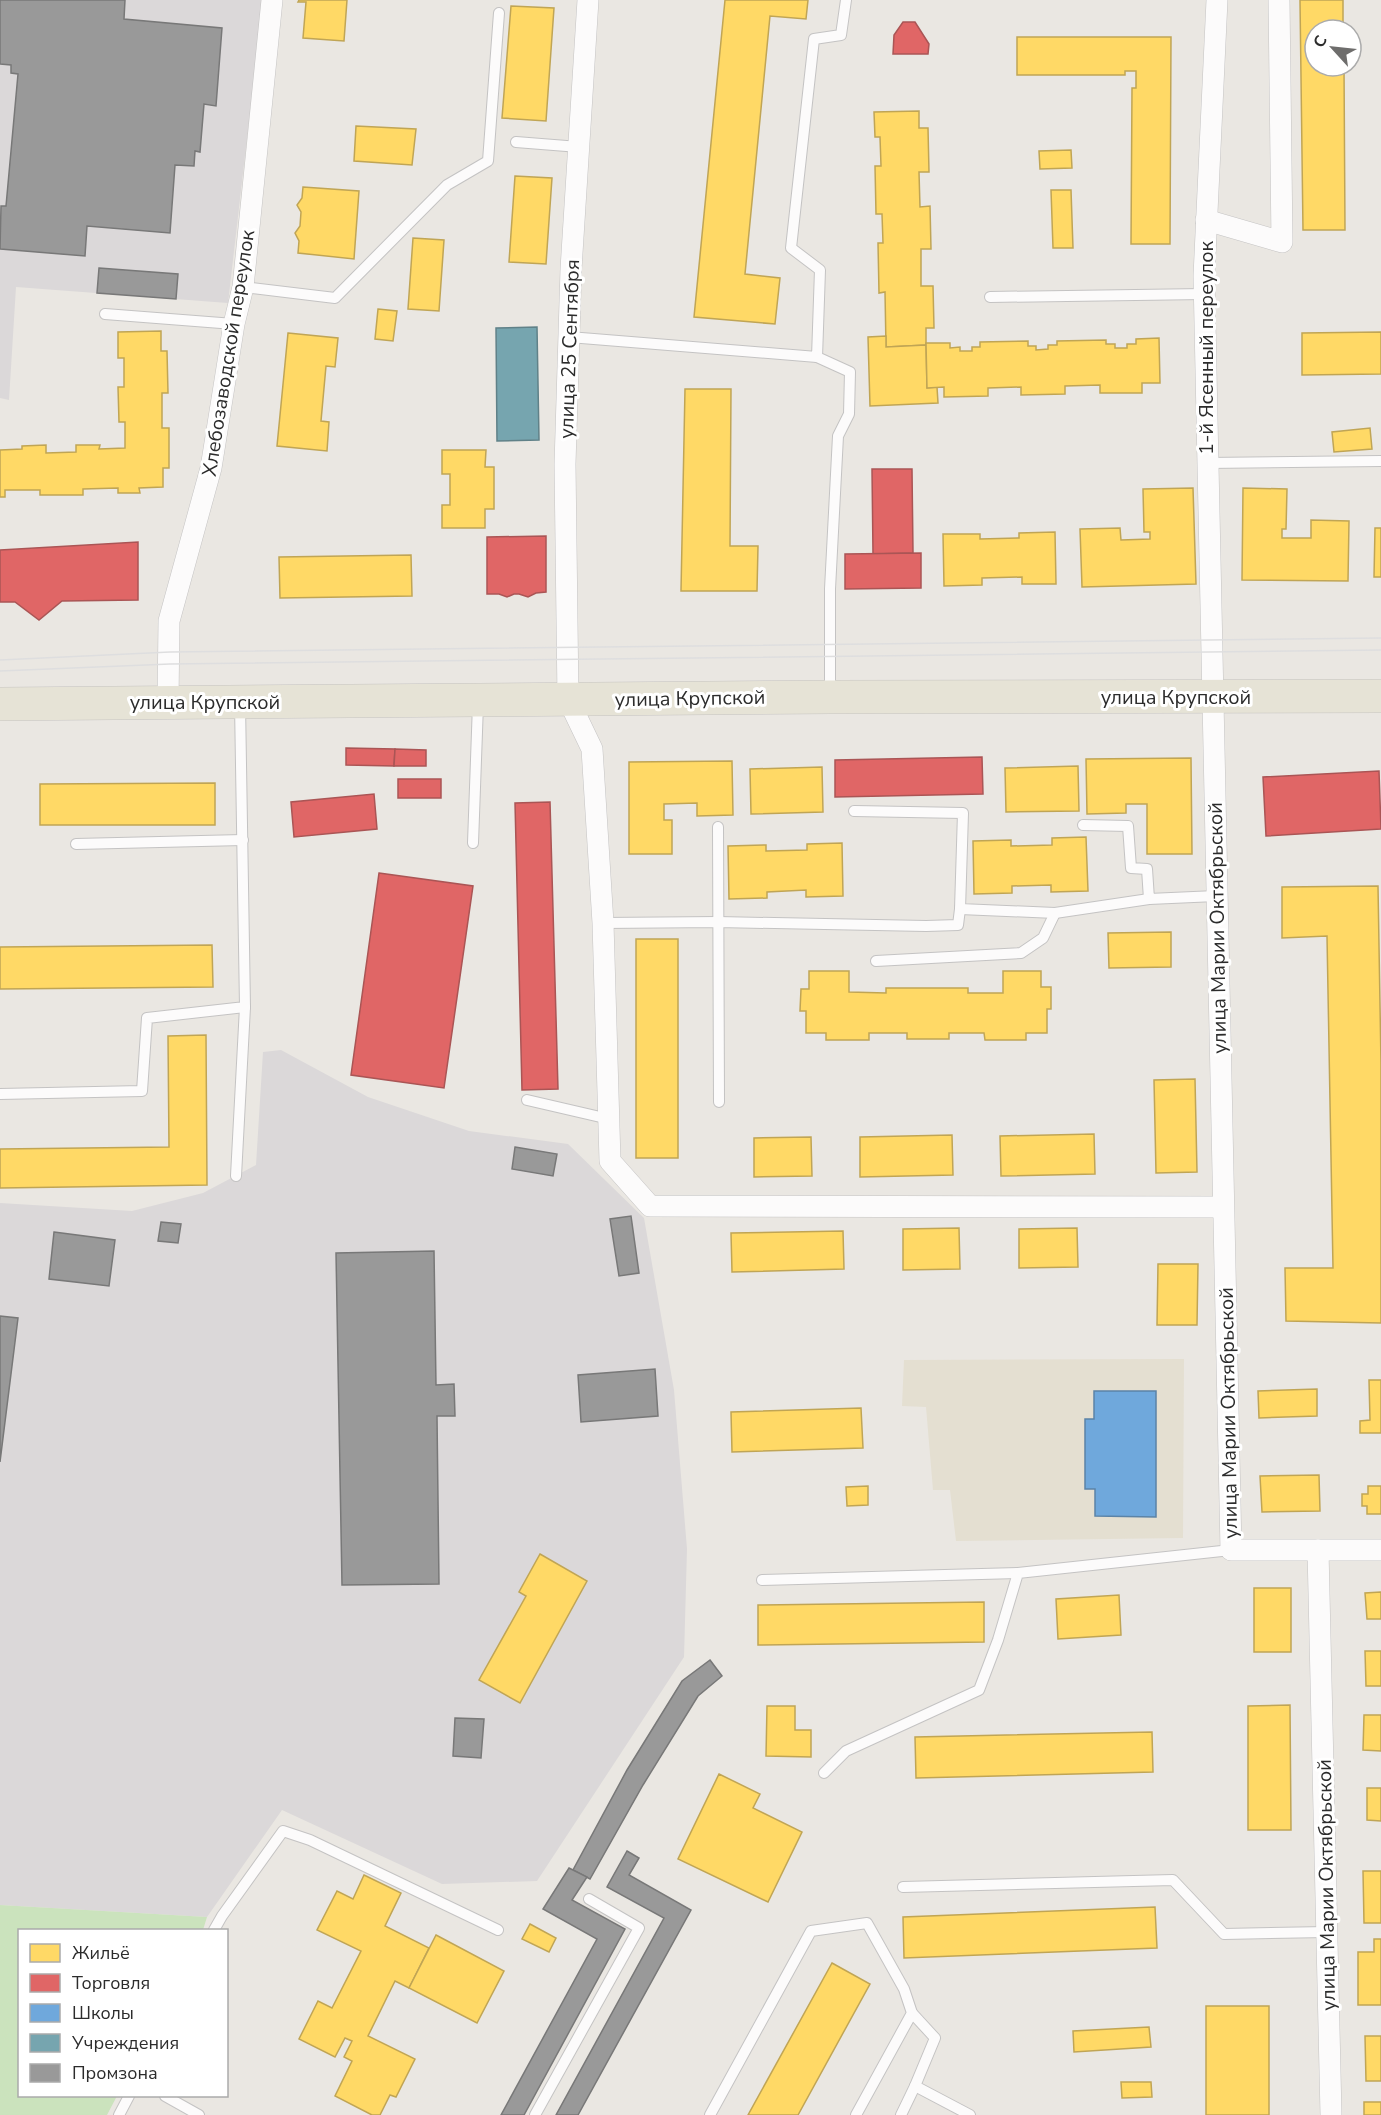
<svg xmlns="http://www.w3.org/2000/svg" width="1381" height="2115" font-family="'Nunito Sans',sans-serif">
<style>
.industrial{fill:#dbd8d9}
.education{fill:#e4dfd1}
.green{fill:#cbe3bd}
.homes{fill:#ffd966;stroke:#c0a555;stroke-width:1.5}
.shops{fill:#e06666;stroke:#a55;stroke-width:1.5}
.schools{fill:#6fa8dc;stroke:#5b83a7;stroke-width:1.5}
.public{fill:#76a5af;stroke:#608188;stroke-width:1.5}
.industry{fill:#999;stroke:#787878;stroke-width:1.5}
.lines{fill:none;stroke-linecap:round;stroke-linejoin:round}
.service-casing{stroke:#c4c3c3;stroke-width:12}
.minor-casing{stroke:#c4c3c3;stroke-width:22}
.primary-casing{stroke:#c6c4c2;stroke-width:34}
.service{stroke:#fcfbfb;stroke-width:10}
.minor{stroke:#fcfbfb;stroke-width:21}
.primary{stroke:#e6e3d6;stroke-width:33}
.tram{stroke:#dededf;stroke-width:1.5}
.labels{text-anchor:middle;stroke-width:6;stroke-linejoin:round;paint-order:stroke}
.street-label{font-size:20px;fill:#2c2c2c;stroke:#fff}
</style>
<rect width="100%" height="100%" fill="#eae7e2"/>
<!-- industrial -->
<g class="industrial">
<polygon points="0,0 263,0 228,303 16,287 9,400 0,398"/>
<polygon points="281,1050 368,1097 469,1131 568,1144 644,1218 674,1390 687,1549 684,1657 537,1881 442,1884 282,1810 207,1917 0,1905 0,1203 132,1211 203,1193 256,1165 263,1052"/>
</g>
<!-- education -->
<polygon class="education" points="1184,1359 1183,1538 956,1541 950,1490 933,1490 926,1407 902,1406 904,1360"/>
<!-- green -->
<polygon class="green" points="0,1905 207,1917 203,1930 20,1930 20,2096 117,2096 107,2115 0,2115"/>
<!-- homes -->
<g class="homes">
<polygon points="299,0 347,0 344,41 303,38 306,2 298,2"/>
<polygon points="725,0 808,0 806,19 770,16 745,274 780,278 775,324 694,317"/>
<polygon points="1300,0 1343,0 1343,30 1315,30 1315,66 1344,66 1345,230 1303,230"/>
<polygon points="511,6 554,8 546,121 502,118"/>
<polygon points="1017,37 1171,37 1170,244 1131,244 1132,88 1136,88 1136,71 1125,71 1125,75 1017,75"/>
<polygon points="919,111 919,128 928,128 929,172 919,172 920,207 930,206 931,249 921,249 921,286 933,286 934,328 926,328 926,345 886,347 885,292 879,293 878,243 883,243 882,214 876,214 875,166 881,166 880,137 875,137 874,112"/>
<polygon points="356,126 416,129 412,165 354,161"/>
<polygon points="1071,150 1072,168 1040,169 1039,151"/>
<polygon points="515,176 552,178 546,264 509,262"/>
<polygon points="303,187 359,191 354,259 298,253 299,241 295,233 300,226 301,212 297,205 302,198"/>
<polygon points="1051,190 1071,190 1073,248 1053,248"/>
<polygon points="413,238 444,240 439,311 408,309"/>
<polygon points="378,309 397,311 393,341 375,339"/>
<polygon points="161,331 161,351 167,351 168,393 162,393 162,428 169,428 169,468 163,468 163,487 139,488 140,493 118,493 118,488 83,489 83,495 40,495 40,490 5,490 5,497 0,497 0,450 22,449 22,446 46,445 46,453 76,452 76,445 100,445 99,449 125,448 125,422 119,422 118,387 124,387 124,358 118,358 118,332"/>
<polygon points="1381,332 1381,374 1302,375 1302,333"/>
<polygon points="288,333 338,338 335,367 326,366 321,421 329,422 327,451 277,446"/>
<polygon points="886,336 886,347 926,345 927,388 937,387 938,403 870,406 868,337"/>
<polygon points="1159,338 1160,383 1142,383 1142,393 1100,393 1100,385 1065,386 1065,394 1021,395 1021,387 988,388 988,396 944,397 944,387 927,388 926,343 950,343 950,348 960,347 960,351 972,351 972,347 980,347 980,342 1028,341 1028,346 1036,346 1036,350 1048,349 1048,345 1057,345 1057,341 1106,340 1106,344 1115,344 1115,348 1127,348 1127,344 1136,344 1136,339"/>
<polygon points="685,389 731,389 730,546 758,546 757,591 681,591"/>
<polygon points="1370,428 1372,449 1334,452 1332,432"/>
<polygon points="442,450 486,450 485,467 494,467 494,509 485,509 485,528 442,528 442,505 450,505 450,474 442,474"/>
<polygon points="1193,488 1196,584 1082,587 1080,529 1120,528 1121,540 1150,539 1150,532 1144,532 1143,489"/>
<polygon points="1243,488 1287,489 1286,529 1282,529 1282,538 1311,538 1311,520 1349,521 1348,581 1242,580"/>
<polygon points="1375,528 1381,528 1381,577 1374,577"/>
<polygon points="1055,532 1056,584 1022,584 1022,577 982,578 982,585 944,586 943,534 980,534 980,539 1019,538 1019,533"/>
<polygon points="411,555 412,596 280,598 279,557"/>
<polygon points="1191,758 1192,854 1147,854 1147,804 1126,804 1126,813 1087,814 1086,759"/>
<polygon points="732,761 733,815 697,816 697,803 664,804 664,820 672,820 672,854 629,854 629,762"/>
<polygon points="1078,766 1079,811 1006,812 1005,768"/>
<polygon points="822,767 823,812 751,814 750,769"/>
<polygon points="215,783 215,825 40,825 40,784"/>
<polygon points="1086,837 1088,891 1051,892 1051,885 1012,886 1012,893 974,894 973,841 1011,840 1011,846 1052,845 1052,838"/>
<polygon points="842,843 843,896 806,897 806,890 767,892 767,898 729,899 728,846 766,845 766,851 807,850 807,844"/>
<polygon points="1378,886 1381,1064 1381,1323 1286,1321 1285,1268 1333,1268 1327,936 1282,938 1282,887"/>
<polygon points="1171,932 1171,967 1109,968 1108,933"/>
<rect x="636" y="939" width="42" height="219"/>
<polygon points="212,945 213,987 0,989 0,947"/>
<polygon points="809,971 849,971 849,992 886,993 886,988 968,988 968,993 1003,993 1003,971 1041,971 1041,987 1051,987 1051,1009 1047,1009 1047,1033 1026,1033 1026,1040 985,1040 984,1033 949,1033 949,1039 907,1039 907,1033 869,1033 869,1040 826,1040 826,1033 806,1033 806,1011 800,1011 801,989 809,989"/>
<polygon points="206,1035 207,1185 0,1188 0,1149 169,1147 168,1036"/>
<polygon points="1195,1079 1197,1172 1156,1173 1154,1080"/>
<polygon points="1094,1134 1095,1174 1001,1176 1000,1136"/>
<polygon points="952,1135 953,1175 860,1177 860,1137"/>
<polygon points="811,1137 812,1176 754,1177 754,1138"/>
<polygon points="959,1228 960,1269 903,1270 903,1229"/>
<polygon points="1077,1228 1078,1267 1019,1268 1019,1229"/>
<polygon points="843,1231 844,1269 732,1272 731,1233"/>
<polygon points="1158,1264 1198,1264 1197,1325 1157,1325"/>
<polygon points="1369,1380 1381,1380 1381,1433 1360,1433 1360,1421 1370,1420"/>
<polygon points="1317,1389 1317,1416 1259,1418 1258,1391"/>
<polygon points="861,1408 863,1448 732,1452 731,1412"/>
<polygon points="1319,1475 1320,1511 1262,1512 1260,1476"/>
<polygon points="868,1486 868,1505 847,1506 846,1487"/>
<polygon points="1368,1486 1381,1486 1381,1514 1367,1514 1367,1506 1362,1506 1362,1494 1368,1494"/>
<polygon points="540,1554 587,1581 520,1703 479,1680 526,1596 519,1592"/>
<rect x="1254" y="1588" width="37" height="64"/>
<polygon points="1381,1592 1381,1619 1367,1619 1365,1593"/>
<polygon points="1119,1595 1121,1635 1058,1639 1056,1599"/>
<polygon points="984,1602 984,1642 758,1645 758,1605"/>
<polygon points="1365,1651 1381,1651 1381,1686 1366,1686"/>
<polygon points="1290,1705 1291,1830 1248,1830 1248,1706"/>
<polygon points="767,1706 795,1706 795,1730 811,1730 811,1757 766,1756"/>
<polygon points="1364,1715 1381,1715 1381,1751 1363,1750"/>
<polygon points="1152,1732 1153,1772 916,1778 915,1737"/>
<polygon points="719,1774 760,1794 753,1808 802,1832 768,1902 678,1859"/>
<polygon points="1367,1788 1381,1788 1381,1821 1367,1820"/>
<polygon points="1363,1871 1381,1871 1381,1923 1364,1923"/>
<polygon points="364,1875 401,1893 385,1926 429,1948 409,1988 395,1981 368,2036 415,2059 396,2097 390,2095 380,2115 372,2115 335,2096 352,2061 344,2057 352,2041 345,2038 335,2057 299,2039 318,2001 332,2008 361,1951 317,1930 337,1891 353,1899"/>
<polygon points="1155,1907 1157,1948 904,1958 903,1917"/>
<polygon points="530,1924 556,1938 549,1952 522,1939"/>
<polygon points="436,1935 504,1971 477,2023 409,1988"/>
<polygon points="1374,1939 1381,1939 1381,2005 1358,2005 1358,1952 1374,1952"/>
<polygon points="832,1963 870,1984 798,2115 748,2115"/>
<rect x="1206" y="2006" width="63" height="109"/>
<polygon points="1149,2027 1151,2047 1074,2052 1073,2031"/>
<polygon points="1365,2036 1381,2036 1381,2081 1366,2081"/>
<polygon points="1121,2082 1151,2082 1152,2097 1122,2098"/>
<rect x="1364" y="2102" width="17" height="13"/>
</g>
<!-- shops -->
<g class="shops">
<polygon points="903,22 915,22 929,44 928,54 893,54 894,35"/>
<polygon points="872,469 912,469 913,553 873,554"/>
<polygon points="546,536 546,592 536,593 528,597 519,594 514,594 507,597 499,594 487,594 487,537"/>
<polygon points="138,542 138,600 62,601 39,620 15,602 0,602 0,550"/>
<polygon points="921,553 921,588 845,589 845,554"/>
<polygon points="346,748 395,749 394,766 346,765"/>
<polygon points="395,749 426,750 426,766 394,766"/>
<polygon points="982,757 983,794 835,797 835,760"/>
<polygon points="1379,771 1381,829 1266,836 1263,777"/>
<rect x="398" y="779" width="43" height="19"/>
<polygon points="374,794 377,829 294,837 291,802"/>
<polygon points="550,802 558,1089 522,1090 515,803"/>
<polygon points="379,873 473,886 444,1088 351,1075"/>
</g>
<!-- schools -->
<polygon class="schools" points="1094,1391 1156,1391 1156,1517 1095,1516 1095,1489 1085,1489 1085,1419 1094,1419"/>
<!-- public -->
<polygon class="public" points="537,327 539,440 497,441 496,328"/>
<!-- industry -->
<g class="industry">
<polygon points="0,0 125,0 124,19 222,28 216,106 204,104 200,152 195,151 194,166 175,165 170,233 87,226 85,256 0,249 1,206 6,206 18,74 11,73 11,65 0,64"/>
<polygon points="99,268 178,274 176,299 97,293"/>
<polygon points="515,1147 557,1154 553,1176 512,1169"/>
<polygon points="631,1216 639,1273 619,1276 610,1219"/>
<polygon points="161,1222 181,1224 178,1243 158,1241"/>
<polygon points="54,1232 115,1240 109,1286 49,1279"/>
<polygon points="434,1251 436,1385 454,1384 455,1416 437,1416 439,1584 342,1585 336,1253"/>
<polygon points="0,1316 18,1318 0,1462"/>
<polygon points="655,1369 658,1416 581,1422 578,1375"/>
<polygon points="710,1660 722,1676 698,1696 643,1785 590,1879 573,1870 627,1770 682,1681"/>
<polygon points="455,1718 484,1719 481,1758 453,1756"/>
<polygon points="627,1851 639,1858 629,1875 691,1910 578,2115 556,2115 664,1918 607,1887"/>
<polygon points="569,1868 587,1877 572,1900 625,1929 524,2115 501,2115 597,1939 543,1909"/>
</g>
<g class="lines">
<!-- service casing -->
<g class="service-casing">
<g id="service">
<polyline points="516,142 579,147"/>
<polyline points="243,287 335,298 447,185 488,161 499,13"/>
<polyline points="990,297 1204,294"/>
<polyline points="105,314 234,324"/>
<polyline points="569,337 817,357 820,270 791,248 814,39 841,35 846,0"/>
<polyline points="817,357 850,372 849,414 838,436 830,589 830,693"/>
<polyline points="1207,463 1381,461"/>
<polyline points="854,811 963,813 960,909 1055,913 1149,899"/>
<polyline points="1083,825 1128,826 1131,868 1147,869 1149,899 1216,896"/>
<polyline points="718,827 719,1102"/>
<polyline points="473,843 478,704"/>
<polyline points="76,844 243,840"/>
<polyline points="603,923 718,922 926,926 958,925 960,909"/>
<polyline points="876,961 1021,953 1043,938 1055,913"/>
<polyline points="0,1094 142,1091 147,1018 245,1007 240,704"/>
<polyline points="527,1100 609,1119"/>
<polyline points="236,1176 245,1007"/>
<polyline points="762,1580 1018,1573"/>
<polyline points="824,1773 846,1751 979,1690 998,1640 1018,1573 1231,1550"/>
<polyline points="903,1887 1173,1880 1224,1934 1327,1932"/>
<polyline points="214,1930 222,1916 283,1831 310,1840 498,1930"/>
<polyline points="912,2013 935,2038 915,2086 970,2115"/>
<polyline points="165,2096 199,2115"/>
<polyline points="119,2115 129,2096"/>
<polyline points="535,2115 639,1928 589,1899"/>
<polyline points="710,2115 811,1931 867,1923 904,1989 912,2013 856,2115"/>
<polyline points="901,2115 915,2086"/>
</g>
</g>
<!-- minor casing -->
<g class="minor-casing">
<g id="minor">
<polyline points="588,0 571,269 565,464 568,699 592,749 603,923 610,1161 650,1206 1223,1207"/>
<polyline points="1217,0 1204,276 1231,1550 1318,1550 1331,2115"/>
<polyline points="1206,220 1282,242 1279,0"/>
<polyline points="168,702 169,621 211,468 234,324 243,287 272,0"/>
<polyline points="1318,1550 1381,1550"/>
</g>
</g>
<!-- primary casing -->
<g class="primary-casing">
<polyline id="primary" points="0,704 831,697 1381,696"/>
</g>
<!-- service -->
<use href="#service" class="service"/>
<!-- minor -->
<use href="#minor" class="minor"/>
<!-- primary -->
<use href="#primary" class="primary"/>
<!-- tram -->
<g class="tram">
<polyline points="0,660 170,652 1381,638"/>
<polyline points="0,671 170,664 1381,650"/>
</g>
</g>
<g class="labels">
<!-- street labels -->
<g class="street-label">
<text transform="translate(1206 348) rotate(-90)" y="7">1-й Ясенный переулок</text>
<text transform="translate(569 349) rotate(-88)" y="7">улица 25 Сентября</text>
<text transform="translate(228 353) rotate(-81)" y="7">Хлебозаводской переулок</text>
<text x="1176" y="704">улица Крупской</text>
<text transform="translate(690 698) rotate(-1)" y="7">улица Крупской</text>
<text x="205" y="709">улица Крупской</text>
<text transform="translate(1217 928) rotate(-91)" y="7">улица Марии Октябрьской</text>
<text transform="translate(1228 1413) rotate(-91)" y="7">улица Марии Октябрьской</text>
<text transform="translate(1326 1885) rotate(-91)" y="7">улица Марии Октябрьской</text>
</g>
</g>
<!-- legend -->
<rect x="18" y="1929" width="210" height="168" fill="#ffffff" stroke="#ababab" stroke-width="1.5"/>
<rect x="30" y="1944" width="30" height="18" fill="#ffd966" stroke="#ababab" stroke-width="1.5"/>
<text x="72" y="1959" font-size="18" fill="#2c2c2c">Жильё</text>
<rect x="30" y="1974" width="30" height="18" fill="#e06666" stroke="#ababab" stroke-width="1.5"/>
<text x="72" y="1989" font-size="18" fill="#2c2c2c">Торговля</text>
<rect x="30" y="2004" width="30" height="18" fill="#6fa8dc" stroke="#ababab" stroke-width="1.5"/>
<text x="72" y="2019" font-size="18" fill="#2c2c2c">Школы</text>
<rect x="30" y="2034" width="30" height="18" fill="#76a5af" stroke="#ababab" stroke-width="1.5"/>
<text x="72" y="2049" font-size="18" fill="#2c2c2c">Учреждения</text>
<rect x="30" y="2064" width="30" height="18" fill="#999999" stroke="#ababab" stroke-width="1.5"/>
<text x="72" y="2079" font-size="18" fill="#2c2c2c">Промзона</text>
<!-- north arrow -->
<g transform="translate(1333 48) rotate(297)"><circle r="28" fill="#ffffff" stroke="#ababab" stroke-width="1.5"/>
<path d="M0-4.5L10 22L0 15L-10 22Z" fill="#6e6d6c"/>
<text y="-9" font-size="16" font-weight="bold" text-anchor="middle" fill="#2c2c2c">С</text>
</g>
</svg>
